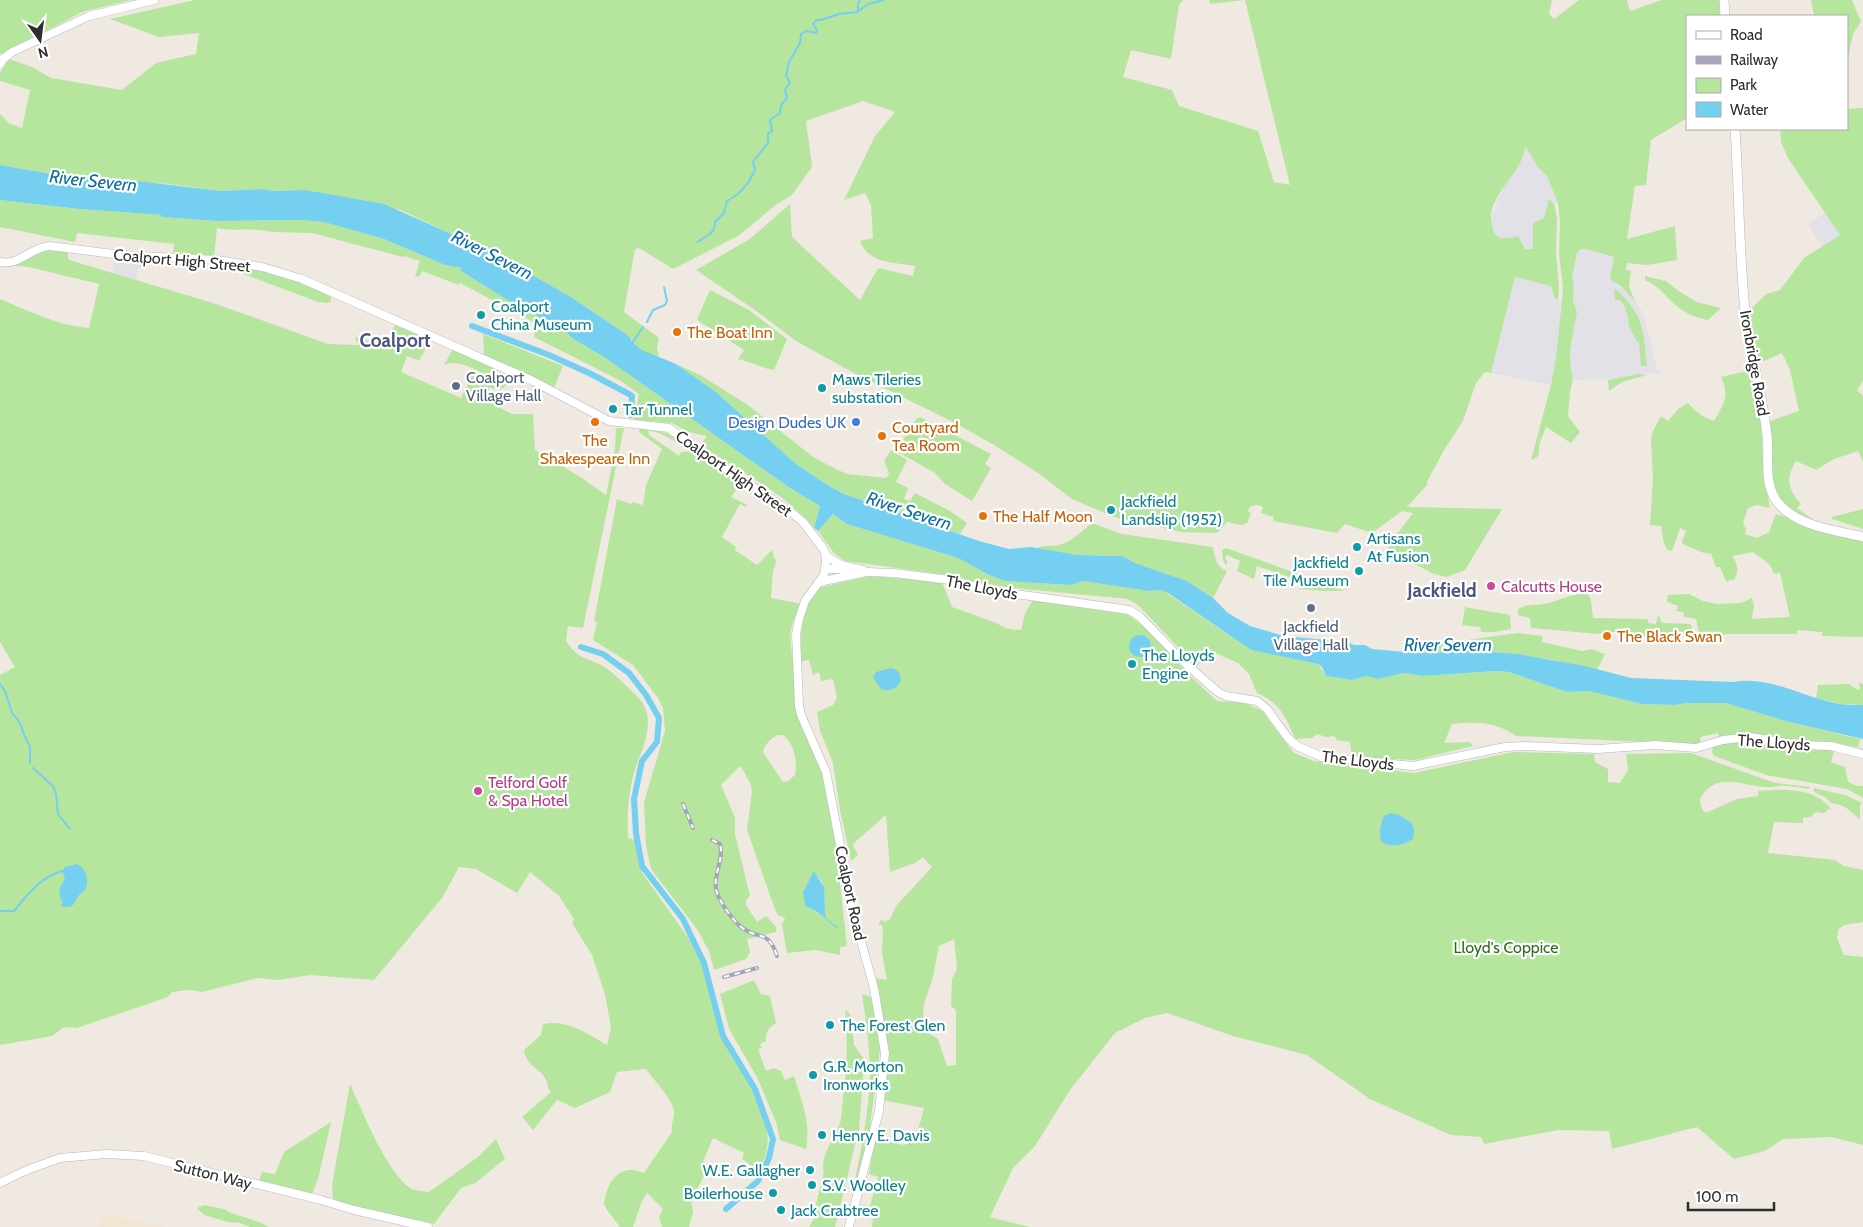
<svg xmlns="http://www.w3.org/2000/svg" width="1863" height="1227" font-family="Cabin,sans-serif">
<style>
.industrial{fill:#e3e1e8}
.education{fill:#f0e6d1}
.green{fill:#b6e59e;fill-rule:evenodd}
.water{fill:#75cff0}
.lines{fill:none;stroke-linecap:round;stroke-linejoin:round}
.stream{stroke:#75cff0;stroke-width:2}
.canal{stroke:#75cff0;stroke-width:6}
.tertiary-casing{stroke:#b4b7c1;stroke-width:9}
.secondary-casing{stroke:#b4b7c1;stroke-width:10}
.tertiary{stroke:#fff;stroke-width:8}
.secondary{stroke:#fff;stroke-width:9}
.rail-casing{stroke:#a3a6b8;stroke-width:4}
.rail{stroke:#fff;stroke-width:2;stroke-dasharray:5.5;stroke-linecap:butt}
.culture-dot{fill:#0f9aa8;stroke:#fff;stroke-width:2}
.food-dot{fill:#e8710a;stroke:#fff;stroke-width:2}
.service-dot{fill:#5c6f8a;stroke:#fff;stroke-width:2}
.shop-dot{fill:#3f7fe0;stroke:#fff;stroke-width:2}
.hotel-dot{fill:#d1479c;stroke:#fff;stroke-width:2}
.labels{text-anchor:middle;stroke-width:4.5;stroke-linejoin:round;paint-order:stroke}
.street-label{font-size:16px;fill:#2e2e2e;stroke:#fff}
.culture-label{font-size:16px;fill:#0d838f;stroke:#fff;text-anchor:start}
.food-label{font-size:16px;fill:#c56008;stroke:#fff;text-anchor:start}
.service-label{font-size:16px;fill:#4e5e75;stroke:#fff;text-anchor:start}
.shop-label{font-size:16px;fill:#366cbe;stroke:#fff;text-anchor:end}
.hotel-label{font-size:16px;fill:#b23c85;stroke:#fff;text-anchor:start}
.park-label{font-size:16px;fill:#2c6e1b;stroke:#fff}
.water-label{font-size:18px;font-style:italic;fill:#0d6fa3;stroke:#fff}
.quarter-label{font-size:19px;font-weight:bold;fill:#4d5680;stroke:#fff}
</style>
<rect width="100%" height="100%" fill="#efe9e1"/>
<!-- industrial -->
<g class="industrial">
<polygon points="1526,146 1538,166 1547,176 1558,203 1554,204 1550,200 1533,250 1525,249 1518,236 1506,239 1498,238 1495,235 1491,218 1504,184 1522,160 1523,151"/>
<polygon points="1826,212 1840,235 1822,247 1808,224"/>
<polygon points="1581,249 1595,250 1595,252 1614,257 1620,285 1638,304 1644,316 1657,369 1661,374 1639,374 1618,379 1573,380 1571,370 1570,350 1577,312 1573,301 1574,284 1572,277 1577,253"/>
<polygon points="114,258 142,261 141,268 138,268 136,280 113,273"/>
<polygon points="1515,277 1551,286 1555,299 1561,299 1556,357 1551,385 1491,373"/>
</g>
<!-- education -->
<polygon class="education" points="102,1214 167,1227 99,1227"/>
<!-- green -->
<g class="green">
<polygon points="0,0 131,0 82,12 2,54 0,54"/>
<path d="M195,0H1183L1179,5L1171,59L1131,50L1123,77L1172,90L1179,106L1258,131L1274,182L1290,185L1245,0L1210,4L1209,0H1552L1549,14L1554,19L1579,0H1627L1630,11L1662,0H1719L1720,16H1687V118L1651,140L1646,185L1635,186L1627,239L1675,226L1677,260L1647,265L1627,263L1626,270L1631,271L1629,287L1635,301L1620,285L1612,281L1610,278L1614,257L1586,249H1581L1577,253L1572,277L1574,284L1573,301L1577,312L1570,350L1571,370L1573,380L1570,392L1568,416L1580,432L1571,443L1546,427L1539,445V454L1536,458L1531,460L1551,385L1556,357L1563,289L1559,252L1560,222L1558,203L1547,176L1538,167L1526,147C1523,151 1524,156 1521,161C1513,178 1491,197 1491,218C1491,221 1493,226 1493,229C1497,242 1508,238 1518,236L1525,249H1533V223L1544,218L1549,199L1554,204L1557,218L1556,255L1559,286L1558,299H1555L1551,286L1515,277L1491,373L1485,372L1476,383L1463,421L1444,450L1427,482V485L1407,507L1502,509L1465,570L1447,577L1434,574L1387,550L1391,542L1413,513L1402,511L1372,533L1345,524L1337,533L1273,521L1274,517L1261,513L1263,507L1258,505L1251,506L1247,511L1251,513L1247,523L1242,525L1227,522L1217,533L1181,532L1114,517L1072,499L1038,473L994,445L953,422L852,372L796,341L755,310L696,270L750,239L790,204L792,237L860,300L878,268L913,276L915,266C893,262 869,264 860,241L873,238L871,205L865,193L844,200L875,136L895,112L863,101L806,121L812,167L792,195L777,204L738,236L673,269L639,248L635,249L624,312L659,338L657,349L659,356C647,356 634,347 629,336L571,297L507,261L505,258L478,247L401,210L305,190L274,191L263,189L221,191L169,184L62,176L0,165V114L10,124L22,128L30,90L0,81V73L9,59L32,67L51,78L122,90L156,63L196,54L199,33L159,37L110,19Z"/>
<polygon points="1811,0 1852,0 1861,22 1853,34 1847,63 1847,16 1814,16"/>
<path d="M1863,108V381L1857,390L1863,396V475V462L1858,451L1834,459L1816,470L1796,461C1785,479 1788,489 1801,504L1797,508L1815,521L1838,528C1764,510 1772,488 1770,421L1799,411L1790,370L1782,353L1757,364L1748,312L1766,294L1780,290L1804,258L1840,235L1788,158L1781,142L1780,129H1847V109Z"/>
<path d="M0,200L79,209L162,215V217L217,221L302,220L324,222L384,239L445,265L461,268V271L514,304L559,327L575,340L604,357L790,488L820,506L814,528C784,492 739,471 700,445L707,436L688,432L672,423L634,420L639,394L621,381L534,337L537,324L460,283L459,285L422,271L419,277L415,276L420,261L404,256L403,257L312,233L272,232C254,227 235,232 217,228L214,258L173,255L174,244L77,233L75,242L0,227Z"/>
<path d="M45,250L67,252L69,260L213,303L328,344L358,345L355,337L371,342L370,348L385,347L395,325L428,338L423,355L420,357V361L407,356L401,372L461,398L472,376C487,381 495,384 508,373L512,376L511,382L501,389L489,388V402L512,414H533L535,450L582,478L606,495L615,449L616,428H624L583,628L568,626L566,641C581,662 583,655 603,666C613,672 626,686 635,694C661,718 641,749 633,776C628,796 627,817 628,838L636,840L638,862L643,874L689,939L701,963L724,1042L739,1062L754,1090L765,1120L768,1138L766,1155L758,1170L742,1159L744,1153L713,1138L703,1161L709,1166L691,1201L693,1212L689,1227H662L659,1217L663,1209L647,1193L642,1201L633,1227H620L607,1210L604,1204C607,1182 619,1162 644,1173L672,1132C671,1123 674,1120 674,1112C674,1101 653,1079 646,1069L617,1072L610,1092L575,1108L557,1100L533,1130L522,1117L551,1092C547,1088 549,1085 546,1080C540,1067 527,1068 524,1050L541,1035L543,1024C567,1019 586,1033 607,1045L611,1028L605,994L592,955L572,923L574,919L559,896L530,872L517,893L476,869L459,867L442,898L374,980L310,975L278,980L258,978L202,992L189,990L172,992L168,997L77,1028L64,1027L52,1036L0,1045V675L15,667L0,642V299C29,311 56,325 89,328L99,284L29,267L16,266V265Z"/>
<polygon points="241,267 244,267 285,276 331,295 331,301 328,303 318,302 246,275 241,272"/>
<path d="M1645,276L1666,281L1680,292L1697,302L1721,308L1708,320C1699,318 1689,315 1682,310C1668,301 1661,286 1645,280Z"/>
<path d="M1614,289L1618,291C1645,317 1643,331 1647,366H1641L1639,342H1637L1629,326L1628,317L1624,305L1620,300H1615Z"/>
<path d="M710,290L749,310L787,339L774,370C761,368 752,362 738,359L744,350L697,320Z"/>
<polygon points="483,334 563,366 554,388 484,355"/>
<path d="M453,349L494,367L497,375C486,382 465,356 444,365Z"/>
<path d="M676,364L700,375L748,405L813,457L836,469L847,474L885,478L888,476L889,472C883,460 883,463 891,450L907,460L896,482L908,488L904,499L910,501L915,493L950,511L967,523L960,534L844,494L829,486L796,464L716,392Z"/>
<path d="M1751,370L1761,421L1764,481C1766,491 1770,497 1769,508L1757,505L1748,508L1743,523L1746,529L1745,534L1757,538L1769,532L1776,514L1863,540V637L1822,636V632L1797,630V634H1727L1706,639L1705,636L1700,637L1696,619L1684,617L1683,612L1676,611L1678,606L1667,602L1668,595L1689,594L1703,601L1717,604L1741,603L1752,598L1754,606L1752,619L1790,617L1780,573L1774,574L1770,565L1753,552L1732,556C1738,563 1739,572 1734,580L1726,581L1720,567H1716L1711,554L1704,553L1683,544L1682,541L1686,531L1680,528L1672,551L1667,550L1664,543L1661,526L1650,525L1653,478L1651,441L1652,433L1661,416L1668,421L1678,409L1688,403C1696,412 1703,417 1714,421C1724,404 1730,395 1721,377Z"/>
<polygon points="1639,374 1647,375 1622,382 1609,391 1608,380"/>
<polygon points="920,417 991,454 985,464 991,468 972,501 945,484 935,473 896,451 916,419"/>
<path d="M640,427L667,433L685,445L684,446L659,433L648,430L649,435L679,456L681,452L695,451L742,481L731,497L747,505L746,507L740,504L722,537L736,547L735,550L757,565L772,550L776,562L773,571L771,598L801,604L793,621L790,635L797,704L820,761L829,800L833,822L847,946L840,947V955L815,950L787,953L782,925L785,918L778,915L773,904L747,830L752,792L751,785L742,768L739,767L721,785L735,818V834L750,896L746,900V905L757,922L766,916L776,927V932L747,939L750,952L746,959L714,970L709,951L697,929L651,869L646,845L644,802L665,731L663,708L658,698L633,665L593,640L597,622L594,621L617,499L631,504L633,502L643,505L646,485L662,449L639,432ZM778,735H783C794,743 798,762 795,775L788,781L783,782L763,752C764,745 772,737 778,735ZM815,873L823,883L825,915L827,919L837,927C825,919 819,912 805,906C804,888 804,886 815,873Z"/>
<polygon points="1863,509 1863,529 1832,519 1832,517"/>
<path d="M833,514L847,524L958,558L989,575L1005,581L1071,585L1083,581L1148,591L1162,590L1251,650L1318,664L1326,676L1352,680L1366,676L1378,679L1404,673L1423,676L1496,671L1509,672L1567,692L1589,691L1642,704L1675,705L1686,703H1725L1789,722L1860,739L1858,747L1828,742L1827,749L1834,751L1831,762L1845,767L1848,782L1857,786H1863V798L1847,789L1766,775L1714,756L1712,752L1713,746L1720,743L1718,733L1700,737L1701,743L1689,744L1516,736C1494,721 1477,722 1452,724L1444,743L1470,742L1473,746L1415,760L1352,757L1350,742L1336,740V737L1330,736L1329,738L1317,734L1312,738L1295,739C1286,717 1280,703 1257,693L1249,674L1238,663L1207,649L1197,667L1138,605L1128,599L991,586L955,576L845,561L834,553L818,531Z"/>
<path d="M1092,523L1122,534L1213,547C1215,558 1216,567 1227,571L1213,598L1187,581L1135,563L1122,556L1077,555L1036,549C1043,544 1051,547 1059,545C1072,542 1082,531 1092,523Z"/>
<polygon points="1226,548 1345,591 1324,591 1299,589 1301,581 1257,566 1254,579 1237,571 1240,561 1227,555 1225,559 1228,562 1226,565 1223,560 1222,550"/>
<path d="M871,576L942,582L952,607C965,612 978,616 991,621C1004,626 1004,630 1021,630L1025,614L1033,599L1129,615L1154,636L1188,674L1217,701L1245,703L1262,711L1294,753L1314,761L1330,762L1414,773L1513,752L1594,754L1595,762L1608,769V782L1620,783L1628,770L1626,754L1691,753L1775,783L1810,787L1809,789C1801,788 1793,786 1785,786C1779,785 1772,788 1766,787C1744,786 1719,772 1703,794C1698,801 1700,805 1704,812H1708L1737,799L1758,796V791C1783,789 1814,787 1831,809L1827,810L1825,813L1815,812L1811,817L1803,818V823L1774,822L1768,853L1835,860L1844,866L1863,870V922L1844,925L1838,930L1837,938L1844,955L1863,957V1145L1831,1137L1783,1139L1765,1151L1734,1159L1697,1127L1612,1149L1609,1131L1558,1130L1484,1144L1481,1137L1451,1135L1370,1099L1307,1055L1233,1036L1167,1013L1145,1018L1115,1033L1070,1090L1035,1146L1013,1168L990,1217L1030,1227H872L873,1218L860,1204L870,1206L878,1177L869,1174L875,1138L904,1145L915,1141L924,1108L882,1100L888,1056L883,1018L873,978L887,980L882,953L883,929L882,925H879V923L882,919L884,922L890,919L896,906L932,867L923,857L915,863L890,872L886,815L854,843L853,846L858,855L851,861L840,810L833,763L820,731L817,712L833,705L837,698L833,679L821,681L819,672L813,675L809,660L800,662C801,637 801,608 817,588ZM954,939L957,969L952,979L951,1006L956,1010V1065L947,1066L938,1039L925,1031C920,1004 926,1001 933,977C935,967 937,956 939,946Z"/>
<path d="M1577,594H1588L1591,600L1593,618L1648,619V623L1656,624L1658,614L1662,623L1691,624L1693,634H1672V638L1623,635V632H1606L1598,634L1531,628L1530,618L1518,615V609C1528,603 1538,606 1549,603C1559,600 1567,597 1577,594Z"/>
<polygon points="1465,607 1510,615 1511,629 1495,632 1481,632 1480,627 1462,625"/>
<polygon points="1518,633 1542,636 1542,642 1582,651 1591,649 1605,654 1597,670 1553,660 1505,653 1479,651 1416,653 1413,645 1459,641"/>
<polygon points="1859,682 1863,684 1863,705 1840,704 1816,698 1818,685 1849,684 1858,690 1860,689"/>
<path d="M1814,788L1845,795L1862,803L1860,805V820C1851,811 1844,804 1831,803L1825,797L1814,792Z"/>
<path d="M754,980L761,994L770,996L776,1023C768,1029 766,1030 766,1041L760,1044L762,1048L758,1049L766,1071L774,1068L781,1071L785,1080L794,1076C802,1102 811,1122 806,1149L780,1140L776,1122L757,1077L729,1029L720,994Z"/>
<path d="M862,994L869,996L873,1002L880,1049L869,1134L852,1197C859,1157 869,1116 870,1075C870,1047 866,1021 862,994Z"/>
<path d="M845,1009L850,1014L854,1045L864,1059L862,1089L859,1129L835,1227H809L815,1217V1208L824,1173C819,1157 834,1140 839,1126C842,1118 842,1107 843,1099C847,1069 848,1039 845,1009Z"/>
<path d="M350,1084C363,1112 385,1170 410,1188C415,1191 423,1191 429,1192L478,1157L496,1139L505,1159L475,1183L461,1188L434,1224L338,1202L333,1198L332,1185Z"/>
<polygon points="331,1122 318,1179 312,1194 259,1181 262,1172 275,1174 284,1152"/>
<polygon points="204,1205 224,1209 231,1213 262,1223 268,1227 250,1227 240,1223 228,1222 204,1215 197,1208"/>
</g>
<!-- water -->
<g class="water">
<path d="M0,165L62,176L112,178L221,191L263,189L274,191L305,190L384,204L505,258L507,261L571,297L629,336L632,342L642,350L676,364L716,392L796,464L829,486L844,494L979,541L1009,549L1031,547L1077,555L1122,556L1135,563L1187,581L1213,598L1228,613L1250,626L1284,636L1347,642L1354,645H1365L1372,649L1416,653L1479,651L1517,654L1585,666L1631,678L1733,682C1769,675 1804,698 1839,704C1847,705 1855,705 1863,705V739L1789,722L1725,703H1686L1675,705L1642,704L1589,691L1567,692L1509,672L1496,671L1423,676L1404,673L1378,679L1366,676L1352,680L1326,676L1322,667L1318,664L1251,650L1168,593L1161,590L1148,591L1083,581L1071,585L1005,581L989,575L958,558L847,524L833,514L818,531L814,528L820,506L790,488L604,357L575,340L559,327L514,304L461,271V268L445,265L384,239L324,222L302,220L217,221L162,217L161,215L79,209L0,200Z"/>
<circle cx="1140" cy="646" r="11"/>
<path d="M891,668C909,672 900,695 881,689L873,677L876,672Z"/>
<path d="M1390,813L1399,815L1412,823L1414,831L1413,839C1403,845 1390,849 1381,841C1379,832 1380,825 1384,816Z"/>
<path d="M77,864C87,868 91,884 83,892C82,893 81,893 80,894C73,901 76,910 61,906L63,901L61,900L59,890L65,878L62,871L65,867Z"/>
<path d="M814,871L824,887L825,915L827,919L838,927L837,928C824,919 821,912 805,906L803,892Z"/>
</g>
<g class="lines">
<!-- stream -->
<g class="stream">
<polyline points="858,10 858,4 860,0"/>
<path d="M697,242C706,236 715,234 715,222L724,213L727,201L738,194L748,183L755,170L753,162L768,143V134L772,131L770,120L780,113L781,105L787,98L785,90L790,82L786,76L789,62L800,43L801,34L806,31L816,33L817,30L813,24L816,20H821L839,14L857,12L868,4L884,0"/>
<polyline points="647,322 653,310 665,305 667,301 664,287"/>
<polyline points="632,343 643,327"/>
<polyline points="0,684 5,691 12,713 20,723 25,737 30,746 30,763"/>
<polyline points="33,768 53,786 56,794 58,814 70,829"/>
<path d="M0,911H14C27,895 42,876 62,871"/>
</g>
<!-- canal -->
<g class="canal">
<polyline points="472,326 549,355 589,373 629,394 632,396 631,415"/>
<polyline points="581,647 603,654 629,673 646,695 659,718 657,742 642,761 634,799 636,833 642,866 683,919 704,963 723,1036 755,1089 773,1139 769,1158 758,1181 726,1209"/>
</g>
<!-- tertiary casing -->
<g class="tertiary-casing">
<g id="tertiary">
<polyline points="0,64 3,59 12,52 89,16 154,0"/>
<path d="M0,262C19,266 31,247 50,246L121,255L217,260L262,267L302,279L533,381L609,421L669,428L698,450L792,513L803,522L822,547L825,552L826,562L824,575L805,601L799,619L796,634L799,706L801,715L826,772L853,912L874,988L885,1053L879,1111L849,1227"/>
<polyline points="826,556 841,565 863,570"/>
<polyline points="826,569 847,569"/>
<polyline points="819,582 866,572 894,573 949,580 1000,593 1023,595 1129,610 1139,616 1187,665 1218,692 1226,696 1257,701 1267,709 1288,738 1297,746 1322,757 1413,766 1505,747 1524,746 1598,749 1655,745 1696,748 1723,740 1750,737 1799,745 1831,746 1863,754"/>
<polyline points="0,1183 27,1170 60,1158 106,1154 144,1156 321,1200 354,1210 428,1227"/>
</g>
</g>
<!-- secondary casing -->
<g class="secondary-casing">
<g id="secondary">
<polyline points="1724,0 1725,16"/>
<path d="M1735,129C1739,189 1739,251 1745,311C1750,353 1762,393 1767,435C1770,458 1762,484 1779,504C1799,527 1835,530 1863,537"/>
</g>
</g>
<!-- tertiary -->
<use href="#tertiary" class="tertiary"/>
<!-- secondary -->
<use href="#secondary" class="secondary"/>
<!-- rail casing -->
<g class="rail-casing">
<g id="rail">
<polyline points="683,804 693,828"/>
<path d="M712,840L720,844C725,862 709,879 719,898C724,907 732,919 740,926C757,941 768,928 777,956"/>
<polyline points="724,977 757,968"/>
</g>
</g>
<!-- rail -->
<use href="#rail" class="rail"/>
</g>
<!-- markers -->
<g class="culture-dot">
<circle cx="481" cy="315" r="5"/>
<circle cx="822" cy="388" r="5"/>
<circle cx="613" cy="409" r="5"/>
<circle cx="1111" cy="510" r="5"/>
<circle cx="1357" cy="547" r="5"/>
<circle cx="1359" cy="571" r="5"/>
<circle cx="1132" cy="664" r="5"/>
<circle cx="830" cy="1025" r="5"/>
<circle cx="813" cy="1075" r="5"/>
<circle cx="822" cy="1135" r="5"/>
<circle cx="810" cy="1170" r="5"/>
<circle cx="812" cy="1185" r="5"/>
<circle cx="773" cy="1193" r="5"/>
<circle cx="781" cy="1210" r="5"/>
</g>
<g class="food-dot">
<circle cx="677" cy="332" r="5"/>
<circle cx="595" cy="422" r="5"/>
<circle cx="882" cy="436" r="5"/>
<circle cx="983" cy="516" r="5"/>
<circle cx="1607" cy="636" r="5"/>
</g>
<g class="service-dot">
<circle cx="456" cy="386" r="5"/>
<circle cx="1311" cy="608" r="5"/>
</g>
<circle class="shop-dot" cx="856" cy="422" r="5"/>
<g class="hotel-dot">
<circle cx="1491" cy="586" r="5"/>
<circle cx="478" cy="791" r="5"/>
</g>
<g class="labels">
<!-- street labels -->
<g class="street-label">
<text transform="translate(182 260) rotate(5)" y="6">Coalport High Street</text>
<text transform="translate(1755 363) rotate(80)" y="6">Ironbridge Road</text>
<text transform="translate(734 473) rotate(35)" y="6">Coalport High Street</text>
<text transform="translate(982 587) rotate(11)" y="6">The Lloyds</text>
<text transform="translate(1774 742) rotate(4)" y="6">The Lloyds</text>
<text transform="translate(1358 760) rotate(7)" y="6">The Lloyds</text>
<text transform="translate(851 893) rotate(78)" y="6">Coalport Road</text>
<text transform="translate(213 1174) rotate(14)" y="6">Sutton Way</text>
</g>
<!-- culture labels -->
<g class="culture-label">
<text x="491" y="312">Coalport<tspan x="491" dy="18">China Museum</tspan></text>
<text x="832" y="385">Maws Tileries<tspan x="832" dy="18">substation</tspan></text>
<text x="623" y="415">Tar Tunnel</text>
<text x="1121" y="507">Jackfield<tspan x="1121" dy="18">Landslip (1952)</tspan></text>
<text x="1367" y="544">Artisans<tspan x="1367" dy="18">At Fusion</tspan></text>
<text x="1349" y="568" text-anchor="end">Jackfield<tspan x="1349" dy="18">Tile Museum</tspan></text>
<text x="1142" y="661">The Lloyds<tspan x="1142" dy="18">Engine</tspan></text>
<text x="840" y="1031">The Forest Glen</text>
<text x="823" y="1072">G.R. Morton<tspan x="823" dy="18">Ironworks</tspan></text>
<text x="832" y="1141">Henry E. Davis</text>
<text x="800" y="1176" text-anchor="end">W.E. Gallagher</text>
<text x="822" y="1191">S.V. Woolley</text>
<text x="763" y="1199" text-anchor="end">Boilerhouse</text>
<text x="791" y="1216">Jack Crabtree</text>
</g>
<!-- food labels -->
<g class="food-label">
<text x="687" y="338">The Boat Inn</text>
<text x="892" y="433">Courtyard<tspan x="892" dy="18">Tea Room</tspan></text>
<text x="595" y="446" text-anchor="middle">The<tspan x="595" dy="18">Shakespeare Inn</tspan></text>
<text x="993" y="522">The Half Moon</text>
<text x="1617" y="642">The Black Swan</text>
</g>
<!-- service labels -->
<g class="service-label">
<text x="466" y="383">Coalport<tspan x="466" dy="18">Village Hall</tspan></text>
<text x="1311" y="632" text-anchor="middle">Jackfield<tspan x="1311" dy="18">Village Hall</tspan></text>
</g>
<!-- shop labels -->
<g class="shop-label">
<text x="846" y="428">Design Dudes UK</text>
</g>
<!-- hotel labels -->
<g class="hotel-label">
<text x="1501" y="592">Calcutts House</text>
<text x="488" y="788">Telford Golf<tspan x="488" dy="18">&amp; Spa Hotel</tspan></text>
</g>
<!-- park labels -->
<g class="park-label">
<text x="1506" y="953">Lloyd's Coppice</text>
</g>
<!-- water labels -->
<g class="water-label">
<text transform="translate(93 181) rotate(6)" y="6">River Severn</text>
<text transform="translate(492 255) rotate(27)" y="6">River Severn</text>
<text transform="translate(909 511) rotate(18)" y="6">River Severn</text>
<text x="1448" y="651">River Severn</text>
</g>
<!-- quarter labels -->
<g class="quarter-label">
<text x="395" y="347">Coalport</text>
<text x="1442" y="597">Jackfield</text>
</g>
</g>
<!-- legend -->
<rect x="1686" y="15" width="162" height="115" fill="#ffffff" stroke="#ababab"/>
<rect x="1696" y="31" width="25" height="8" fill="#ffffff" stroke="#ababab"/>
<text x="1730" y="40" font-size="15" fill="#2e2e2e">Road</text>
<rect x="1696" y="56" width="25" height="8" fill="#a3a6b8" stroke="#ababab"/>
<text x="1730" y="65" font-size="15" fill="#2e2e2e">Railway</text>
<rect x="1696" y="78" width="25" height="15" fill="#b6e59e" stroke="#ababab"/>
<text x="1730" y="90" font-size="15" fill="#2e2e2e">Park</text>
<rect x="1696" y="102" width="25" height="15" fill="#75cff0" stroke="#ababab"/>
<text x="1730" y="115" font-size="15" fill="#2e2e2e">Water</text>
<!-- north arrow -->
<g transform="translate(40 40) rotate(166)" stroke="#ffffff" stroke-width="4" paint-order="stroke">
<path d="M0-4L9 19L0 12L-9 19Z" fill="#2e2e2e"/>
<text y="-8" font-size="14" font-weight="bold" text-anchor="middle" fill="#2e2e2e">N</text>
</g>
<!-- scale -->
<path d="M1688 1202v8h86v-8" fill="none" stroke="#2e2e2e" stroke-width="2.5"/>
<text x="1696" y="1202" font-size="15" fill="#2e2e2e" stroke="#ffffff" stroke-width="4" paint-order="stroke">100 m</text>
</svg>
